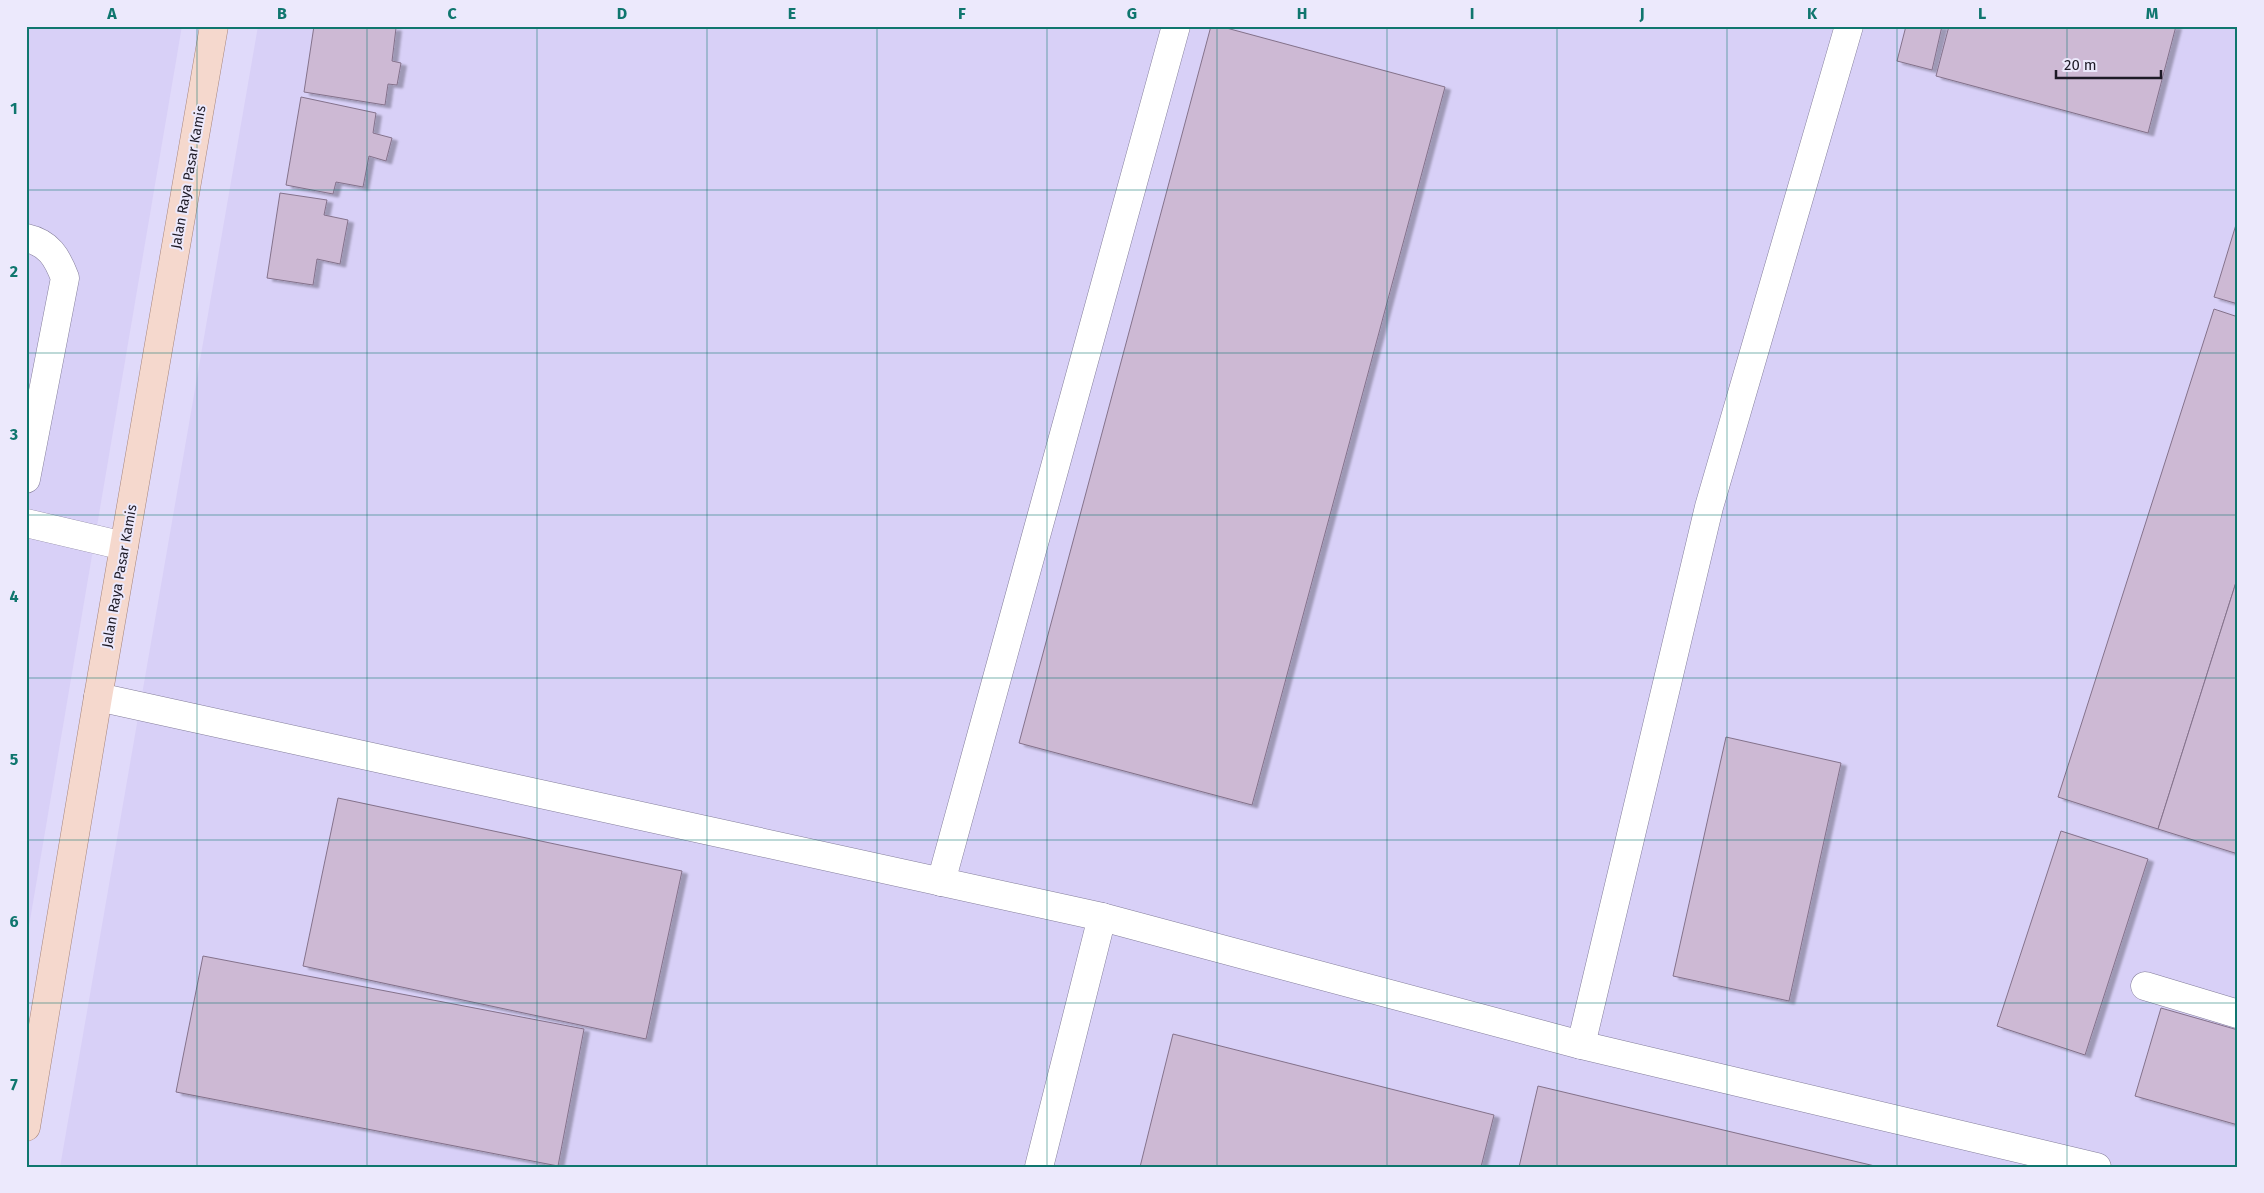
<svg xmlns="http://www.w3.org/2000/svg" width="2264" height="1193" font-family="'Fira Sans',sans-serif">
<style>
.built{fill:#d8d0f7}
.building{fill:#cdb9d4;stroke:#84728b;filter:url(#shadow)}
.lines{fill:none;stroke-linecap:round;stroke-linejoin:round}
.minor-casing{stroke:#837d9a;stroke-width:29}
.major-casing{stroke:#a6857c;stroke-width:29}
.minor{stroke:#fff;stroke-width:28}
.major{stroke:#f5d8cd;stroke-width:28}
.grid{fill:none;stroke:#0f766e;stroke-width:1;stroke-opacity:0.55}
.labels{text-anchor:middle;stroke-width:4;stroke-linejoin:round;paint-order:stroke}
.street-label{font-size:14px;fill:#1d1a26;stroke:#ece9fc}
.neatline{fill:none;stroke:#0f766e;stroke-width:2}
.grid-label{font-size:16px;text-anchor:middle;font-weight:bold;fill:#0f766e}
</style>
<defs>
<filter id="shadow"><feDropShadow dx="5.5" dy="3" stdDeviation="1" flood-color="#0004"/></filter>
</defs>
<rect width="100%" height="100%" fill="#e0dafa"/>
<!-- built -->
<g class="built">
<polygon points="26,26 182,26 26,944"/>
<polygon points="258,26 2238,26 2238,1167 60,1167"/>
</g>
<!-- building -->
<g class="building">
<polygon points="314,26 396,28 392,61 401,63 397,85 388,84 385,105 304,92"/>
<polygon points="1211,26 1219,26 1445,87 1252,805 1019,743"/>
<polygon points="1906,26 1942,26 1932,70 1897,61"/>
<polygon points="1949,26 2176,26 2148,133 1936,76"/>
<polygon points="301,97 376,113 373,133 392,138 386,161 369,156 363,187 336,182 333,194 286,185"/>
<polygon points="280,193 327,200 324,215 348,220 340,264 317,259 313,285 267,278"/>
<polygon points="2238,218 2238,304 2214,297"/>
<polygon points="2214,309 2238,317 2238,576 2158,829 2058,797"/>
<polygon points="2238,576 2238,854 2158,829"/>
<polygon points="1726,737 1841,763 1789,1001 1673,976"/>
<polygon points="338,798 682,871 646,1039 303,966"/>
<polygon points="2061,831 2148,859 2085,1055 1997,1026"/>
<polygon points="203,956 584,1029 558,1166 176,1092"/>
<polygon points="2161,1008 2238,1030 2238,1125 2135,1096"/>
<polygon points="1173,1034 1494,1115 1481,1167 1140,1167"/>
<polygon points="1538,1086 1879,1167 1519,1167"/>
</g>
<g class="lines">
<!-- minor casing -->
<g class="minor-casing">
<g id="minor">
<path d="M26,238C49,243 57,257 65,278L26,479"/>
<polyline points="26,523 124,546"/>
<polyline points="98,697 1102,917"/>
<polyline points="941,882 1176,26"/>
<polyline points="2145,986 2238,1014"/>
<polyline points="1581,1045 1709,507 1849,26"/>
<polyline points="1039,1167 1102,917 1581,1045 2097,1167"/>
</g>
</g>
<!-- major casing -->
<g class="major-casing">
<polyline id="major" points="26,1127 98,697 214,26"/>
</g>
<!-- minor -->
<use href="#minor" class="minor"/>
<!-- major -->
<use href="#major" class="major"/>
</g>
<!-- grid -->
<path class="grid" d="M197,26V1167M367,26V1167M537,26V1167M707,26V1167M877,26V1167M1047,26V1167M1217,26V1167M1387,26V1167M1557,26V1167M1727,26V1167M1897,26V1167M2067,26V1167M26,190H2238M26,353H2238M26,515H2238M26,678H2238M26,840H2238M26,1003H2238"/>
<g class="labels">
<!-- street labels -->
<g class="street-label">
<text transform="translate(188 177) rotate(-80)" y="5">Jalan Raya Pasar Kamis</text>
<text transform="translate(119 576) rotate(-80)" y="5">Jalan Raya Pasar Kamis</text>
</g>
</g>
<!-- border -->
<rect width="2264" height="1193" fill="none" stroke="#ece9fc" stroke-width="55"/>
<!-- scale -->
<path d="M2056 70v8h105v-8" fill="none" stroke="#1d1a26" stroke-width="2.5"/>
<text x="2064" y="70" font-size="15" fill="#1d1a26" stroke="#ece9fc" stroke-width="4" paint-order="stroke">20 m</text>
<rect x="28" y="28" width="2208" height="1138" class="neatline"/>
<g class="grid-label">
<text x="112" y="19">A</text>
<text x="282" y="19">B</text>
<text x="452" y="19">C</text>
<text x="622" y="19">D</text>
<text x="792" y="19">E</text>
<text x="962" y="19">F</text>
<text x="1132" y="19">G</text>
<text x="1302" y="19">H</text>
<text x="1472" y="19">I</text>
<text x="1642" y="19">J</text>
<text x="1812" y="19">K</text>
<text x="1982" y="19">L</text>
<text x="2152" y="19">M</text>
<text x="14" y="114">1</text>
<text x="14" y="277">2</text>
<text x="14" y="440">3</text>
<text x="14" y="602">4</text>
<text x="14" y="765">5</text>
<text x="14" y="927">6</text>
<text x="14" y="1090">7</text>
</g>
</svg>
